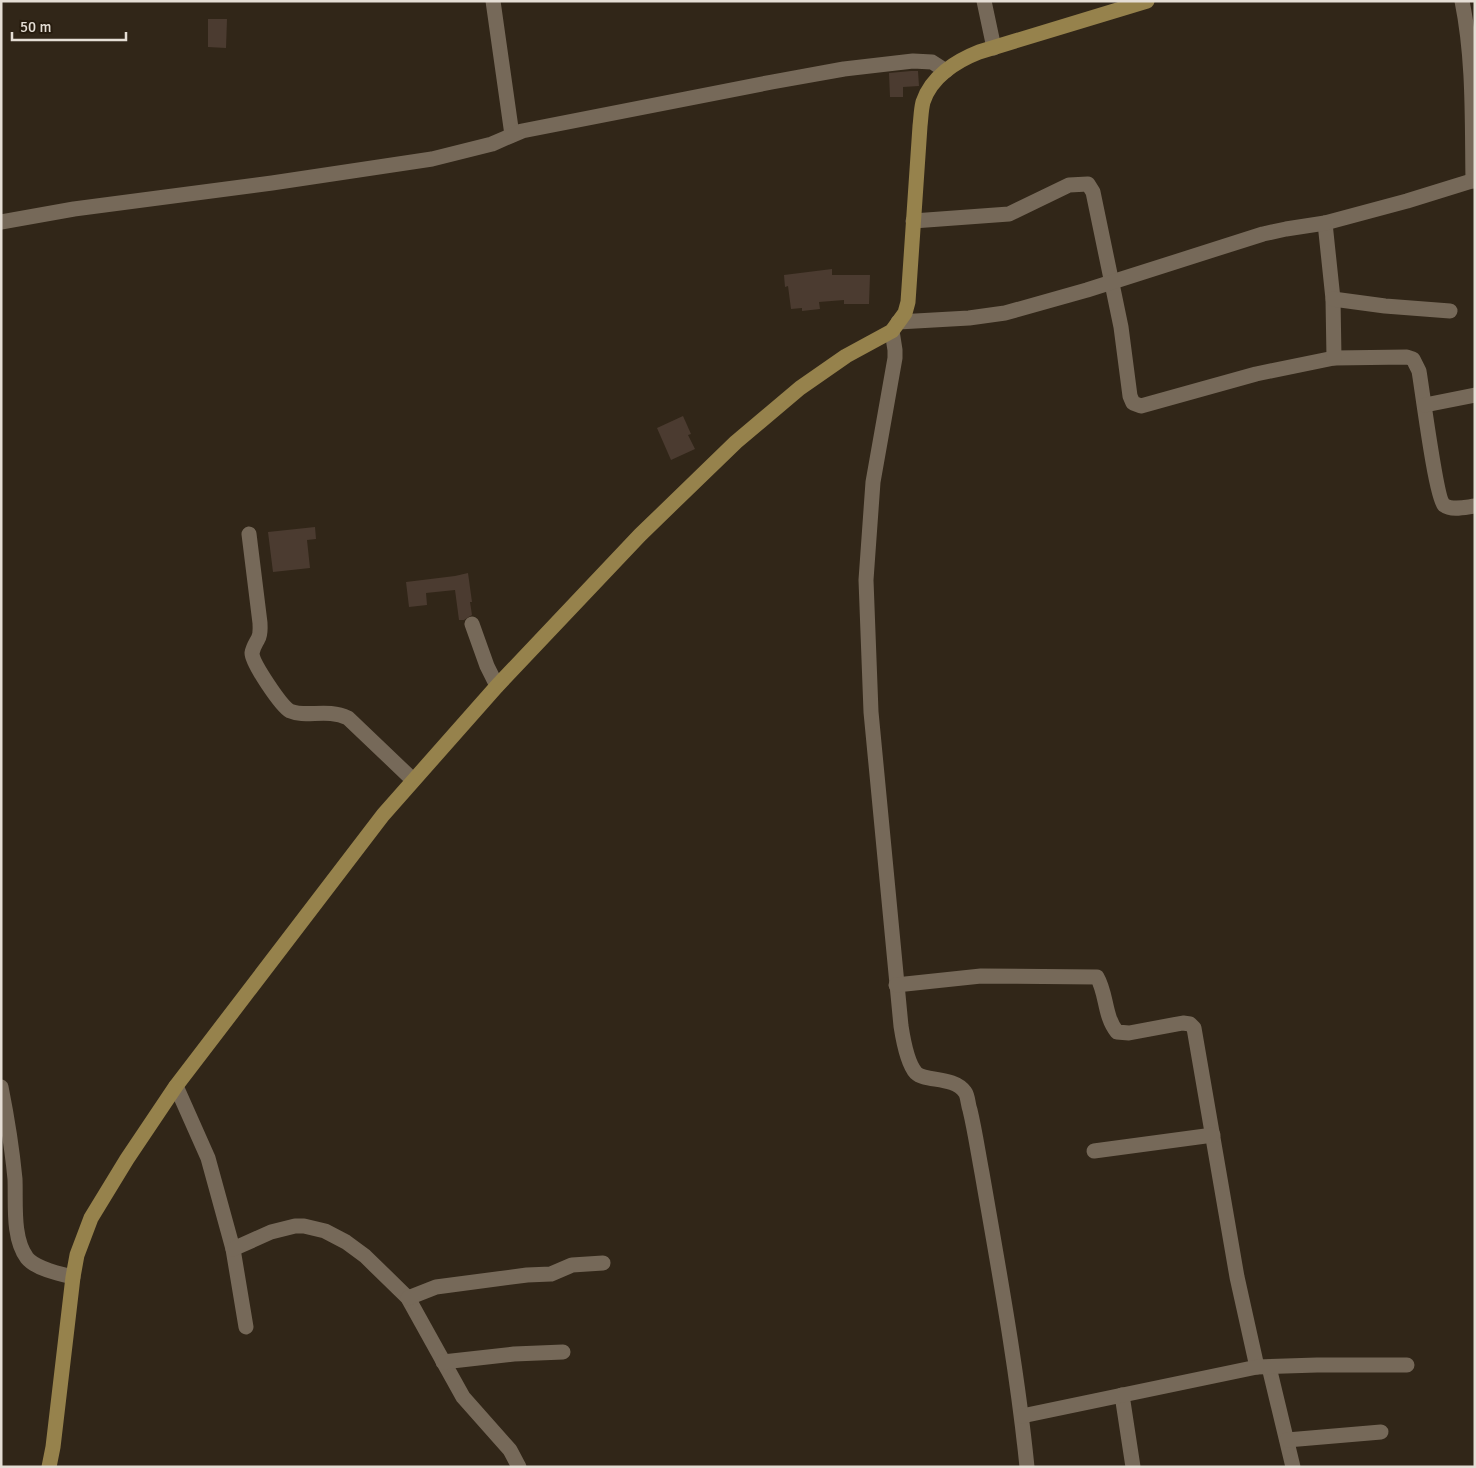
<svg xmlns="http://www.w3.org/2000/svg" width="1476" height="1468" font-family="Signika,sans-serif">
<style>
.building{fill:#4b3b30}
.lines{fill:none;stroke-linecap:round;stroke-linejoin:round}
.minor{stroke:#766959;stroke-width:15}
.major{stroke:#96824c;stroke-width:15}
</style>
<rect width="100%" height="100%" fill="#312618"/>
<!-- building -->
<g class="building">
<polygon points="208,19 227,19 226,48 208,47"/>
<polygon points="911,71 918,71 919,86 903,87 903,97 890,97 889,73"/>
<polygon points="832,269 832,275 870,275 869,304 844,304 844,300 819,302 820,309 802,311 802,308 791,309 788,286 785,287 784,275"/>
<polygon points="683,416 691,434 688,435 695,449 671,460 657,428"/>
<polygon points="315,527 316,539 307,540 310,568 273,572 268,532"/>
<polygon points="468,573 472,602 470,602 472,615 464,620 459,620 455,590 426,593 427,605 409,607 406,582 455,576"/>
</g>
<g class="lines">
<!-- minor -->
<g class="minor">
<polyline points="493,1 512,135"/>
<polyline points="984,1 994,48"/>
<path d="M1462,1C1474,60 1472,121 1473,181"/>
<path d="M913,221L1009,214L1069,185L1088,184L1093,192L1121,327L1130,396L1133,403L1141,406L1256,374L1334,358L1407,357L1413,359L1419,371C1422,388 1436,498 1444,505C1452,511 1466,507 1475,506"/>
<polyline points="1,222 74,209 272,183 432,159 492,144 522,131 772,82 844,69 913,61 932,62 946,71"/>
<polyline points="1325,223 1333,299 1334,358"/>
<polyline points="1333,299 1385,306 1450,311"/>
<polyline points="898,322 969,318 1005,313 1087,290 1263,234 1286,229 1325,223 1407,201 1475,180"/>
<path d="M892,331L895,350V358L873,482L866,580L871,712L901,1026C903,1039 907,1063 916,1073C925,1082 954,1076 965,1092C968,1096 968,1105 970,1110C975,1131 978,1152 982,1173C999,1271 1017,1368 1027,1467"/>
<polyline points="1425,405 1475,395"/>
<path d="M249,534L260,623C260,628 261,634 258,639C256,643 253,647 252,653C252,663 281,706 290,711C306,718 327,708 348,718L413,780"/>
<polyline points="472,624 487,666 497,686"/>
<path d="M896,985L981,976L1097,977C1107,994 1104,1016 1117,1032L1129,1033L1183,1023L1190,1024L1194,1028L1237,1277L1257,1367"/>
<polyline points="176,1086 208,1158 233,1249 246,1327"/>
<path d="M1,1087C7,1117 12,1148 15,1179C16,1203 12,1238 27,1258C36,1269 60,1274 73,1277"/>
<polyline points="1094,1151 1213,1135"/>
<polyline points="233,1249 271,1232 295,1226 304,1226 325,1231 346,1242 365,1256 408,1298 463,1397 510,1450 519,1467"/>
<polyline points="408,1298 436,1287 527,1275 551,1274 572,1265 603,1263"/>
<polyline points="443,1362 514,1354 563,1352"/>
<polyline points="1269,1367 1293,1467"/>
<polyline points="1122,1395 1133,1467"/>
<polyline points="1022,1416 1257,1367 1317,1365 1407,1365"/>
<polyline points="1287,1440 1381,1432"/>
</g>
<!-- major -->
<path class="major" d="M49,1467L53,1447L73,1277L77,1255L91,1218L127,1159L176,1086L383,815L497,686L640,535L736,442L800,388L846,356L892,331L905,313L908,302L920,126C921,118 921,110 923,102C931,77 956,61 979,52L1147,1"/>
</g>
<!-- border -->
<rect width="1476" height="1468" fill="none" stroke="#e5ded5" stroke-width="5"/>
<!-- scale -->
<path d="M12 32v8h114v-8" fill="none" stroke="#e5ded5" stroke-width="2.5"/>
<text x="20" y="32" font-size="15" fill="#e5ded5" stroke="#271c0e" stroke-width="4" paint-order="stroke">50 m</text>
</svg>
